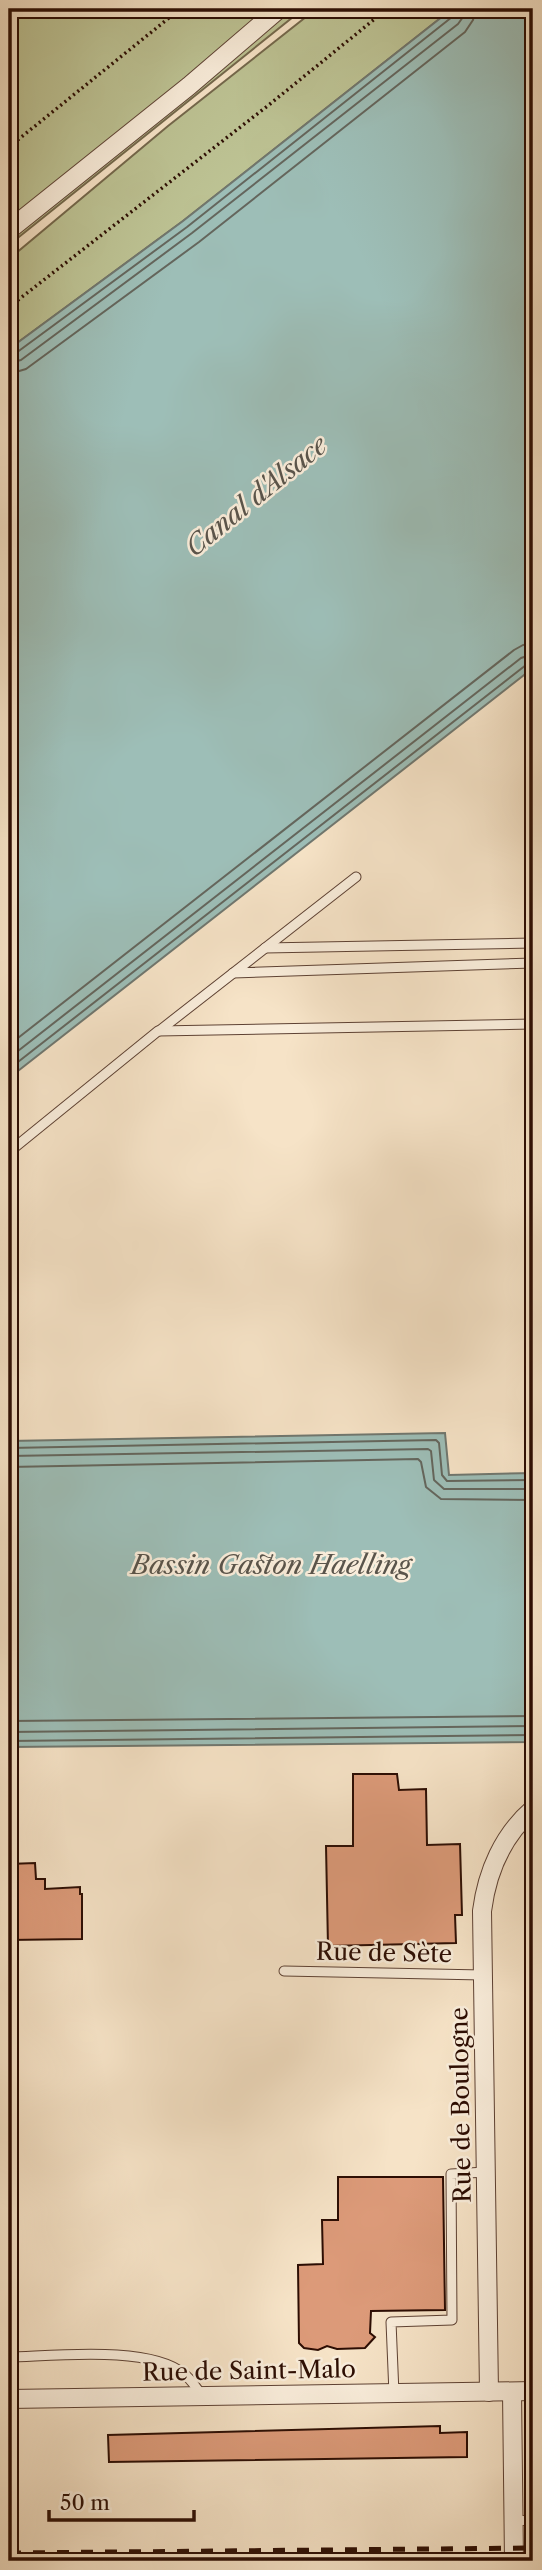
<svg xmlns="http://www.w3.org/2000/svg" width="542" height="2570" font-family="'Libre Caslon Text',serif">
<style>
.green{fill:#bdc394;stroke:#74684c;stroke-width:2}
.water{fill:#9dbeb7;stroke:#70776f;stroke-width:2}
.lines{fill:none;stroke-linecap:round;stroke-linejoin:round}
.shore{stroke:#64665d;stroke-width:2}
.building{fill:#dc9a79;stroke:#2c0d03;stroke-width:2}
.lane-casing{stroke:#5e4234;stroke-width:11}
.street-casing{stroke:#5e4234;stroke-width:20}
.path{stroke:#2c0d03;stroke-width:3.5;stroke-dasharray:2 3.5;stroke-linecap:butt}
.lane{stroke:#f9eddb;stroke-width:9}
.street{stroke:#f9eddb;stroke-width:18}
.rail{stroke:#2c0d03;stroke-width:5;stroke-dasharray:12 12;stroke-linecap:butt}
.labels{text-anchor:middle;stroke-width:5;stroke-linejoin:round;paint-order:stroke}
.street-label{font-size:24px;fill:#2c0d03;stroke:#f9eddb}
.water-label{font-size:26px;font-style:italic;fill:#59544b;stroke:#f9eddb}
</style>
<rect width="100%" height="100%" fill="#f6e3c7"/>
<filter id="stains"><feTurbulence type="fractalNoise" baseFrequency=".00286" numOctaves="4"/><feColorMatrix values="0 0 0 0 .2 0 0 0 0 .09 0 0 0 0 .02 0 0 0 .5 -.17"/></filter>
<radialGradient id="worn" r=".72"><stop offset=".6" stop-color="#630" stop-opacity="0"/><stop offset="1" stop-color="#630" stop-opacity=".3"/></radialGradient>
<!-- green -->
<g class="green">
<polygon points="9,9 303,9 9,245"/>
<polygon points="316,9 452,9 183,221 9,349 9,259 168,126"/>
</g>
<!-- water -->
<g class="water">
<polygon points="452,9 533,9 533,668 9,1078 9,349 183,221"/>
<polygon points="445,1433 449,1475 533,1473 533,1742 9,1747 9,1441"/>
</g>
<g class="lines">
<!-- shore -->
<g class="shore">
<polyline points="9,354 16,353 187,227 452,17 455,9"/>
<polyline points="9,363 21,360 192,233 458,24 463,17 464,9"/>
<polyline points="9,374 26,369 199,242 465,32 473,20 475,9"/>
<polyline points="9,1045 514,650 523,645 533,644"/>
<polyline points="9,1058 521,658 533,654"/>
<polyline points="9,1069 526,665 533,663"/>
<polyline points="9,1448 436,1440 439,1443 442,1475 447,1481 533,1480"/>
<polyline points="9,1456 428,1449 431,1451 434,1480 444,1489 533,1489"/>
<polyline points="9,1467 418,1459 421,1462 426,1487 441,1499 533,1500"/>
<polyline points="9,1721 533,1716"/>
<polyline points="9,1732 533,1726"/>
<polyline points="9,1741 533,1735"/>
</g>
</g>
<!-- building -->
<g class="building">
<polygon points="353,1774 397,1774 399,1790 426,1789 427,1845 460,1844 462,1915 455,1915 456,1943 328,1946 326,1846 353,1846"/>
<polygon points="35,1863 36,1879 45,1879 45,1889 80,1887 80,1894 82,1894 82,1939 9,1940 9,1864"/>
<polygon points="338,2177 443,2177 445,2310 371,2311 370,2333 375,2337 365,2348 337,2349 327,2346 318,2350 304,2348 299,2343 298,2265 323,2264 322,2220 338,2220"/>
<polygon points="440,2426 440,2433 467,2432 467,2457 109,2462 108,2435"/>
</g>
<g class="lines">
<!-- lane casing -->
<g class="lane-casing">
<g id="lane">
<polyline points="265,948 533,943"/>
<polyline points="233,973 533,963"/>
<polyline points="159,1031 356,877"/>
<polyline points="9,1152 158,1031 533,1024"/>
<polyline points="284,1971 483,1975"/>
<path d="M9,2357C53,2356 150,2345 184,2374C191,2379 196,2388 202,2395"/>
<polyline points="394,2394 391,2322 452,2320 451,2174 486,2172"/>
<polyline points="513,2521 533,2520"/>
</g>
</g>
<!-- street casing -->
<g class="street-casing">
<g id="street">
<polyline points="9,230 189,86 279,9"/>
<path d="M489,2392L482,1911C487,1872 503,1835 533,1809"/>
<polyline points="512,2392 514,2561"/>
<polyline points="9,2399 533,2391"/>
</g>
</g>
<!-- path -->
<g class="path">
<polyline points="9,147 180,9"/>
<polyline points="9,307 270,104 387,9"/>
</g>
<!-- lane -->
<use href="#lane" class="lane"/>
<!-- street -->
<use href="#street" class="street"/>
<!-- rail -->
<polyline class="rail" points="9,2553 533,2548"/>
</g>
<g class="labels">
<!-- street labels -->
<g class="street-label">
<text transform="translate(384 1953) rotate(1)" y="8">Rue de Sète</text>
<text transform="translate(461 2105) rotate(-91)" y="8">Rue de Boulogne</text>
<text transform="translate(249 2371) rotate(-1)" y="8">Rue de Saint-Malo</text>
</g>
<!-- water labels -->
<g class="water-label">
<text transform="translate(256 496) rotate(-39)" y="9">Canal d'Alsace</text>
<text x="271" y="1574">Bassin Gaston Haelling</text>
</g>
</g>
<!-- margin -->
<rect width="542" height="2570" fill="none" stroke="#f6e3c7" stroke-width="35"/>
<rect x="10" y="10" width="521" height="2549" fill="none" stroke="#2c0d03" stroke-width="3.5"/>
<rect x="18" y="18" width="507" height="2535" fill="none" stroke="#2c0d03" stroke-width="2"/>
<!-- scale -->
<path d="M49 2510v10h145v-10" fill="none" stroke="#2c0d03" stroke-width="3.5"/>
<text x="60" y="2510" font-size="21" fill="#2c0d03" stroke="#f9eddb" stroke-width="5" paint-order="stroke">50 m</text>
<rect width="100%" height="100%" filter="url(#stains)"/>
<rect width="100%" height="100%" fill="url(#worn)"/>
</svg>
